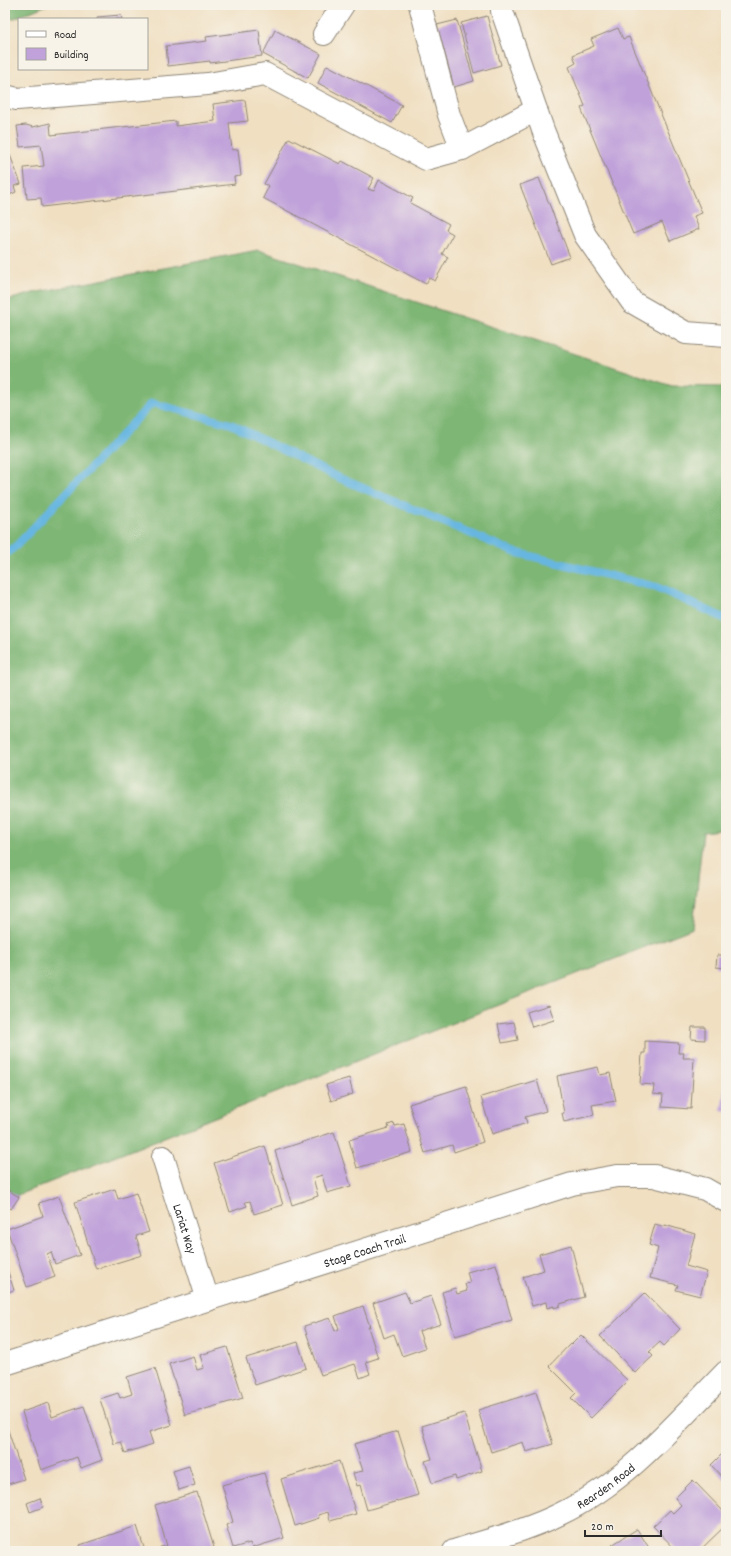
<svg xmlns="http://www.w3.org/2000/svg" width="731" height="1556" font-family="Dekko,sans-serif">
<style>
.forest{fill:#7eb674;stroke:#547050}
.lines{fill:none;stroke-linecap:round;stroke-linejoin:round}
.stream{stroke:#66b6e1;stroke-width:8}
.building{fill:#c0a1da}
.minor-casing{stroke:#8e8576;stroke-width:24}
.minor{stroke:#fff;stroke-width:22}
.labels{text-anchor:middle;stroke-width:3;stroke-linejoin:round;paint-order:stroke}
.street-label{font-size:13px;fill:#2b2b2b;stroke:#f7f3e8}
</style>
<rect width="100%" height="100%" fill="#f7f3e8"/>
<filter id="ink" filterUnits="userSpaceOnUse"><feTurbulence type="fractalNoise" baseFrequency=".025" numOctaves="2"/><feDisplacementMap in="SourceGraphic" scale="8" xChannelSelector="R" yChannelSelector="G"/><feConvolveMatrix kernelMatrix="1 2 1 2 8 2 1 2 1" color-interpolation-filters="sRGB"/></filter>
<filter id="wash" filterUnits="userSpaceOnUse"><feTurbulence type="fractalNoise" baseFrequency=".012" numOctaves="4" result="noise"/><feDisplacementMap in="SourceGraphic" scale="16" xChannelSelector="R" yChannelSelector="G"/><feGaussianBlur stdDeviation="0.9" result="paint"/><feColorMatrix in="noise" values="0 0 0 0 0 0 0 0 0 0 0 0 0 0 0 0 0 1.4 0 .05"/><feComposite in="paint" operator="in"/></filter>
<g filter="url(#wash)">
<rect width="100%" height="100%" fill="#f0dfc1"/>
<!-- forest -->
<g class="forest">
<polygon points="5,5 47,5 12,19 5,9"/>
<polygon points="258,250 672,386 726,387 726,829 703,832 693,928 5,1200 5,301 33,293"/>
</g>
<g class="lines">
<!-- stream -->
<polyline class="stream" points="5,555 17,545 152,403 231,424 337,477 514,552 656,587 726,619"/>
</g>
<g id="blocks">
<!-- building -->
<g class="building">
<polygon points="121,15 122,19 97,19 97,17"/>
<polygon points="487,16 501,65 474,73 461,23"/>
<polygon points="457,20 474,81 454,87 437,25"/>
<polygon points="618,28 623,39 629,37 702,213 694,216 699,229 670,241 662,222 633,234 581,108 585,106 569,67 576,63 573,55 594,46 591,39"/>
<polygon points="259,30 262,56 210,63 210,61 168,66 166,46 207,41 206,37"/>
<polygon points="275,30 321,54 308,78 263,54"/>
<polygon points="327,65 402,105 392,123 318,83"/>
<polygon points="245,100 248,121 229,123 232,150 238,149 241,176 234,177 235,184 42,207 41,198 27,199 24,168 44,166 41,145 20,147 17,126 26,125 33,127 50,123 51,135 176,121 176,126 215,121 213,104"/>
<polygon points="289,138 340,164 342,161 374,178 368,189 374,191 379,180 413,198 410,203 449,224 446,230 453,234 442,254 448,257 435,281 429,278 426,284 263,198 269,186 264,184"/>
<polygon points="10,155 21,184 14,186 16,192 5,197 5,157"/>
<polygon points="539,178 570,257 551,264 520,185"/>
<polygon points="717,955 726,955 726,968 716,967"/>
<polygon points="549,1005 554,1020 532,1027 527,1012"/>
<polygon points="514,1022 518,1040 502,1043 498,1024"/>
<polygon points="692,1027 705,1027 705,1040 691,1039"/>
<polygon points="645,1041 679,1043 678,1053 684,1053 683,1058 694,1058 691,1109 662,1107 663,1095 653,1094 654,1085 640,1084 642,1053 645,1053"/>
<polygon points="598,1067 600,1075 610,1073 616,1101 592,1105 594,1115 564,1122 562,1113 564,1113 557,1076"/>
<polygon points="349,1078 353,1094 331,1101 326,1085"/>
<polygon points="537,1080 546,1111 525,1117 527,1123 492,1134 481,1097"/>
<polygon points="725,1084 726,1084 726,1111 721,1110"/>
<polygon points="466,1086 483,1142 454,1152 452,1145 425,1153 409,1104"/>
<polygon points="394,1123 395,1126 404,1124 412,1152 357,1168 349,1140 389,1128 388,1125"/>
<polygon points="334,1132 351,1186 327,1193 322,1175 313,1178 318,1196 292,1205 275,1151"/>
<polygon points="265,1146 283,1205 254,1214 250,1201 245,1202 247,1206 230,1212 214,1163"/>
<polygon points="5,1188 19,1197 11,1209 5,1206"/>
<polygon points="115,1189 118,1199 136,1193 149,1232 136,1236 142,1255 96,1269 75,1202"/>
<polygon points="59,1196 80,1255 55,1264 51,1252 47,1254 55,1277 27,1287 7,1229 43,1216 39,1203"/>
<polygon points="655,1224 665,1227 665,1225 695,1234 686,1266 707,1272 700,1296 676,1290 678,1285 650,1278 658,1248 649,1245"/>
<polygon points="571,1245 584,1297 560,1304 560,1306 554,1308 554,1306 547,1308 546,1302 532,1306 523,1277 544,1270 539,1254"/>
<polygon points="5,1263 14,1290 5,1293"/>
<polygon points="496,1264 512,1320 455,1336 442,1292 455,1288 457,1294 467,1291 465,1284 470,1283 467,1272"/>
<polygon points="405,1292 410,1303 431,1296 441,1324 419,1331 425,1348 402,1356 394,1334 384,1338 373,1303"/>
<polygon points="645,1293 680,1329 664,1346 660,1342 649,1352 653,1356 635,1373 600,1336"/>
<polygon points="363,1306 370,1327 368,1327 378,1358 366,1362 370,1374 360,1378 355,1364 321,1375 304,1326 330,1318 335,1331 339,1329 335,1316"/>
<polygon points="581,1335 628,1381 591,1418 571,1398 576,1393 549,1366 570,1344 571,1345"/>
<polygon points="298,1342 306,1368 255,1385 246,1358"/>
<polygon points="227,1347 243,1398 185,1415 169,1364 193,1356 197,1370 204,1368 200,1355"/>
<polygon points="155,1368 172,1425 149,1432 153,1444 125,1453 121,1442 114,1444 100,1399 118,1393 120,1398 132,1394 127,1377"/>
<polygon points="536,1392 553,1444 526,1452 523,1442 491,1452 478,1410"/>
<polygon points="48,1403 52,1417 84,1406 102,1460 81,1468 77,1457 41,1470 22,1412"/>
<polygon points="464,1413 482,1471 456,1480 455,1476 432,1483 425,1461 432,1459 422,1426"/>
<polygon points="5,1421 24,1479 5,1485"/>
<polygon points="398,1431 418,1495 367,1510 360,1485 357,1486 353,1473 363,1471 354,1444"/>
<polygon points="726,1450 726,1481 711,1465"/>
<polygon points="339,1461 356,1514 330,1521 328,1512 318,1515 319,1518 295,1526 281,1479"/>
<polygon points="189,1466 195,1485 179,1490 173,1471"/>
<polygon points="264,1473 284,1538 252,1548 250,1543 233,1548 226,1525 233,1522 222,1485"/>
<polygon points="693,1480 726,1514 726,1525 699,1551 677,1551 653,1526 670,1510 673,1513 681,1505 675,1498"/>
<polygon points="197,1492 215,1551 162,1551 160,1547 167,1546 155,1505"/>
<polygon points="40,1498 43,1507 30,1512 27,1503"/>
<polygon points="137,1526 145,1551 82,1551 80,1545"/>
<polygon points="637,1529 651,1551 607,1551 613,1547 612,1545"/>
</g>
</g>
</g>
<g filter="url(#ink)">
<use href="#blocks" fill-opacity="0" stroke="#8e8576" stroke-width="1"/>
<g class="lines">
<!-- minor casing -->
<g class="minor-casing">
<g id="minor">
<polyline points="420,5 449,115 462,149 536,110"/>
<polyline points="502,5 502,11 543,130 585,235 632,302 686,333 726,336"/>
<polyline points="324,34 343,5"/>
<polyline points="5,96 17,99 208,84 265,74 426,159 462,149"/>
<path id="s1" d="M163,1157L208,1300"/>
<path id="s2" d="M5,1364L572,1184L617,1176H654L705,1189L726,1201"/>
<path id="s3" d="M454,1551C488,1540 528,1530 560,1514C627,1482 675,1424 726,1372"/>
</g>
</g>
<!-- minor -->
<use href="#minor" class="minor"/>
</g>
</g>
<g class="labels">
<!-- street labels -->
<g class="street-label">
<text dy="5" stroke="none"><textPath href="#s1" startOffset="75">Lariat Way</textPath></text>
<text dy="5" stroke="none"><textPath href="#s2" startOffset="377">Stage Coach Trail</textPath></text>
<text dy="5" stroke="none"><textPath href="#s3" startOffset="166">Rearden Road</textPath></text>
</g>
</g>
<!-- margin -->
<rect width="731" height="1556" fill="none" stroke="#f7f3e8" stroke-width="20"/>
<!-- legend -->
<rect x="18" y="18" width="130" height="52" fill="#f7f3e8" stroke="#a5a39c"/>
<rect x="26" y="31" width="20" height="6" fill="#ffffff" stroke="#a5a39c"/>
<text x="54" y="38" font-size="12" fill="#2b2b2b">Road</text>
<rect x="26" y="48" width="20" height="12" fill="#c0a1da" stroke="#a5a39c"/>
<text x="54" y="58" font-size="12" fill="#2b2b2b">Building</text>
<!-- scale -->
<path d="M585 1530v6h76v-6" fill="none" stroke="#2b2b2b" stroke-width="2"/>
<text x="591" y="1530" font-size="12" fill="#2b2b2b" stroke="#f7f3e8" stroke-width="3" paint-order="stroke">20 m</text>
</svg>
